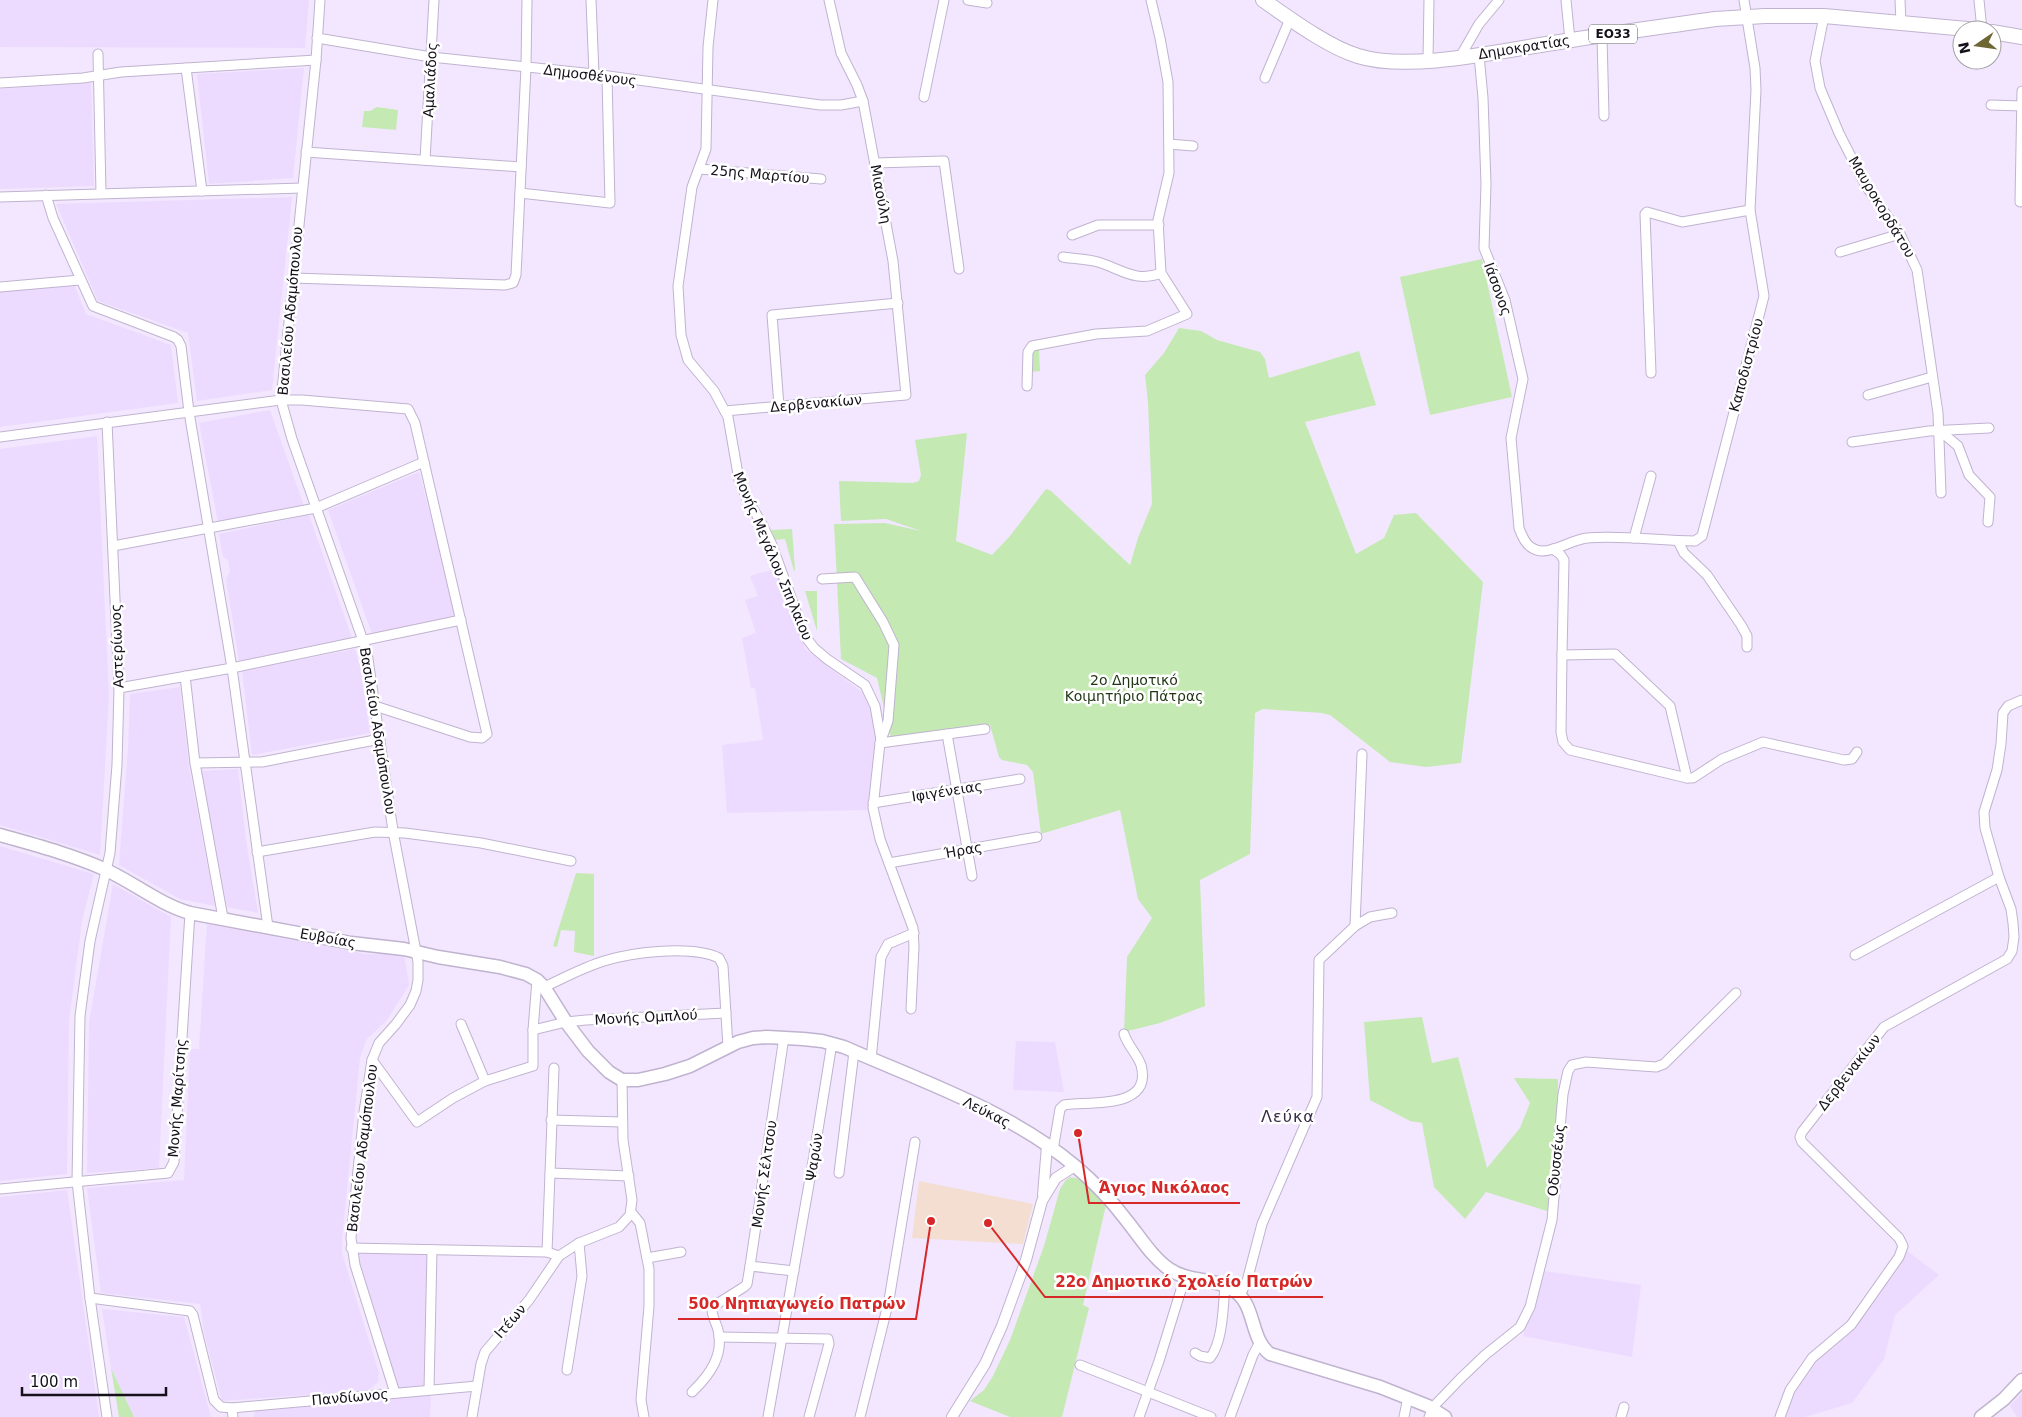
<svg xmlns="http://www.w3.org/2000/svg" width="2022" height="1417" font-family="'DejaVu Sans',sans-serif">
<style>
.built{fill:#ecdbff}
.education{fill:#f4ddd1}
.green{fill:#c5e9b3}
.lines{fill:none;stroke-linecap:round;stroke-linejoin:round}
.minor-casing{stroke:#c0b3cf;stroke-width:11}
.tertiary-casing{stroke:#c0b3cf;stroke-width:12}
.secondary-casing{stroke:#c0b3cf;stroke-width:15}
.primary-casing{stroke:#c0b3cf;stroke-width:16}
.minor{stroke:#fff;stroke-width:9}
.tertiary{stroke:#fff;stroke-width:10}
.secondary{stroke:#fff;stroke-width:12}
.primary{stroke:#fff;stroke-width:14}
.labels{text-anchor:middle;stroke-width:5;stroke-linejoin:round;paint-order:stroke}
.shield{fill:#fff;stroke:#5b585f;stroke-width:1}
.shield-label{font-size:12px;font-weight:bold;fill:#15101a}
.street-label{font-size:14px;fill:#15101a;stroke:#fff}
.park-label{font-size:14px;fill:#1e3412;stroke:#fff}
.quarter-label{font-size:16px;letter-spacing:1px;fill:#372c43;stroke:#fff}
.leader{fill:none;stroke:#d62828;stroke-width:2}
.callout-dot{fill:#d62828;stroke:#fff;stroke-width:2}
.callout-label{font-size:15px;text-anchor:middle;font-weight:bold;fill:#d62828;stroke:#fff;stroke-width:5;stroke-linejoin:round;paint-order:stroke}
</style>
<rect width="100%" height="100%" fill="#f2e7ff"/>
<!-- built -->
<g class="built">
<polygon points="0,0 309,0 305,48 0,47"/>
<polygon points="304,68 293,178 209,184 197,74"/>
<polygon points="91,83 94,186 0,189 0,89"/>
<polygon points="292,197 272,390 197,401 188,333 98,301 56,204"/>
<polygon points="74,284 86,314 171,345 178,403 0,427 0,291"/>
<polygon points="270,410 304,506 218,522 199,423"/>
<polygon points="97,436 109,696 100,855 0,825 0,449"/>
<polygon points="419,472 457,616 372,634 328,510"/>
<polygon points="309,515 352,638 239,661 226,579 230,572 228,560 223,557 219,534"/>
<polygon points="775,569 802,636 805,649 862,692 870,707 876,740 870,787 870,810 727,813 722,745 763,740 755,688 751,688 742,638 756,633 745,600 758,596 750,576"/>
<polygon points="355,649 360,667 370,733 252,755 242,671"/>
<polygon points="180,687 189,766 215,906 180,899 119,865 128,749 130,694"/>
<polygon points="238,769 246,840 258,913 227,907 201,771"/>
<polygon points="0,846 94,874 82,921 69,1021 67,1174 0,1181"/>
<polygon points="113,884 171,917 159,1168 87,1173 89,1023"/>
<polygon points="207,924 366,954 404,954 409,985 387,1020 366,1040 360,1058 342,1240 342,1253 379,1373 378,1382 370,1389 364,1391 222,1401 204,1333 200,1304 101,1293 87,1188 184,1180 190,1049 199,1049"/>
<polygon points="1016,1041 1055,1042 1064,1092 1013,1090"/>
<polygon points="67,1190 99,1417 0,1417 0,1197"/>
<polygon points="1906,1250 1939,1275 1895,1315 1884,1359 1852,1403 1805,1417 1784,1417 1792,1389 1814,1357 1851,1327"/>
<polygon points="356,1253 429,1254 425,1386 396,1390"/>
<polygon points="1544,1271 1641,1285 1632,1357 1523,1336"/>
<polygon points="102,1309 184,1317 211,1417 134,1417 111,1368"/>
<polygon points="2022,1393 2022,1417 2017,1417 2010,1406"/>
<polygon points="431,1394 430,1417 254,1417 255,1410"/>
</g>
<!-- education -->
<polygon class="education" points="919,1181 1033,1204 1023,1244 912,1238"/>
<!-- green -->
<g class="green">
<polygon points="377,107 398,110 396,130 362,127 364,111 370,111"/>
<polygon points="1482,259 1512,397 1430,415 1400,277"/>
<polygon points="1179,328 1201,331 1217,340 1260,352 1265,359 1269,378 1359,351 1376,405 1305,422 1356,554 1384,538 1394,515 1416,513 1483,582 1461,763 1426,767 1390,762 1330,715 1322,713 1263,709 1255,713 1250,854 1200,880 1205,1006 1160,1023 1124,1032 1127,957 1152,918 1138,899 1120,810 1041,834 1033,772 1027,765 1002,760 999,757 990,725 943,730 891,738 877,678 841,659 834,524 885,523 921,531 886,519 841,521 839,481 913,483 919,481 921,475 915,440 967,433 956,541 992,555 1010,536 1046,489 1051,491 1130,565 1138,538 1152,504 1148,402 1145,375 1164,353"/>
<polygon points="1033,349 1039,349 1040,371 1029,372 1028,356"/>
<polygon points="792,529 795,570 794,571 785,539 775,540 771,530"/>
<polygon points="805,591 817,591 817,631"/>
<polygon points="576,873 594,874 594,956 574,952 575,931 561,930 557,947 553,946"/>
<polygon points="1422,1017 1432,1063 1458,1057 1487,1168 1520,1128 1530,1103 1514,1078 1558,1079 1557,1149 1547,1211 1486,1192 1465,1219 1434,1187 1422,1123 1410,1121 1370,1100 1364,1022"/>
<polygon points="1070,1177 1080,1179 1106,1205 1083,1305 1089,1308 1062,1417 1010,1417 970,1401 984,1390 993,1376 1010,1340 1044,1246 1060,1189 1065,1181"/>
<polygon points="111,1368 134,1417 119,1417"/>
</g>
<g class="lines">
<!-- minor casing -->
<g class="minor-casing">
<g id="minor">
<polyline points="320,0 316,60 281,400 292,439 367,652 393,831 418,962 418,980 416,991 410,1005 396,1024 379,1043 372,1060 364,1112 351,1238 355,1265 395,1393"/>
<polyline points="591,0 594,74"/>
<polyline points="713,0 708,47 706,149 692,187 678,286 681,335 688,360 714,391 728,417 739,480 746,497 762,524 772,545 805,636 814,648 827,659 865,685 875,706 881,740"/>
<polyline points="968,0 987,3"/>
<polyline points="1566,0 1570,40"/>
<polyline points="1900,0 1901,23"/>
<polyline points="1979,0 1982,30"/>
<polyline points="1824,16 1815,61 1820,88 1839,133 1866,186 1900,234 1917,270 1938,413 1941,493"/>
<polyline points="1602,36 1604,116"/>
<polyline points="317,38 431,57 594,74 820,105 841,105 863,101"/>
<polyline points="98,54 101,193"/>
<path d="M1479,55L1483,98L1486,184L1484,248L1505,300L1523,379L1511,438L1519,528C1523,539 1528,550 1542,551C1557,551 1571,540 1587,538C1623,535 1659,541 1695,541L1702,536L1764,296L1750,210L1756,90L1755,68L1744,0"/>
<polyline points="1460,57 1479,24 1499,0"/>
<polyline points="1428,60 1429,0"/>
<polyline points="186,68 202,191"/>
<polyline points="1265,78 1290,19"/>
<polyline points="0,83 83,78 121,72 316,60"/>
<polyline points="924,97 944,0"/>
<polyline points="1991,105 2022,106"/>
<polyline points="1169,144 1193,146"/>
<polyline points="306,152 521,167"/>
<polyline points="425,160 434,0"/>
<polyline points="875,163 944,161 959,269"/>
<polyline points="699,169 821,179"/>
<polyline points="520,193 610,203 607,77"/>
<polyline points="46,195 53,218 93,306 174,337 178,340 181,346 189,412 232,668 268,927"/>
<polyline points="0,197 302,188"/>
<polyline points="2020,202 2022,91"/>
<polyline points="1072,235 1098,225 1159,225"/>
<polyline points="1840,252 1900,234"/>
<path d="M1063,257C1074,259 1087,259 1098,262C1121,269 1136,283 1161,273"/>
<polyline points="293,278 505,285 513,283 516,275 526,67 527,0"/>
<polyline points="0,287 80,280"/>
<polyline points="1651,373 1645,214 1647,212 1682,222 1750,210"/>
<polyline points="1027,386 1028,352 1032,346 1096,334 1147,331 1187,314 1161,273 1158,220 1169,173 1168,82 1160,38 1151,0"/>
<polyline points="1868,395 1932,377"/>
<polyline points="779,406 772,315 898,303"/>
<polyline points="725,411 906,395 893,261 863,101 857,85 841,53 829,0"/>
<polyline points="1939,430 1958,446 1969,475 1990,497 1988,522"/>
<polyline points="0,437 281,400 302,400 408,409 415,423 487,734 482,738 470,737 375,706"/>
<polyline points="1852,442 1929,431 1989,428"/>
<polyline points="1634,538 1651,476"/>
<polyline points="1678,541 1684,553 1707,575 1741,625 1747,636 1747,647"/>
<polyline points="113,546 316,508 424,462"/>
<polyline points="1553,549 1560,554 1564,560 1562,655 1615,654 1670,706 1687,778 1693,778 1722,759 1763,742 1844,760 1852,759 1857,752"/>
<polyline points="822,579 855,577 883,622 894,645 888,721 880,743 873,808 880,839 913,928 914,947 911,1009"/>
<polyline points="1562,655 1561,732 1563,742 1570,750 1687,778"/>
<polyline points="185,676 195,763 262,762 380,739"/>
<polyline points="119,688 232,668 461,620"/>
<polyline points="947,734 972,876"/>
<polyline points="880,743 985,729"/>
<polyline points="195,763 223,918"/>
<polyline points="873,803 1020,779"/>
<polyline points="257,852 375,832 405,833 481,843 571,861"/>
<polyline points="889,863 1037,837"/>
<polyline points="1355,926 1362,754"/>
<polyline points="1855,955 1999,877"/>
<path d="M544,987C564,978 584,967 604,961C633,952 692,945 719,958L723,966L728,1047"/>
<polyline points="461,1024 485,1081"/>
<polyline points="533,1030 537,980"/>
<polyline points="784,1037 750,1266 794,1271"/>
<polyline points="372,1060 417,1122 453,1098 485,1081 533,1066 533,1030 566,1022 586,1020 726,1013"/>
<polyline points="871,1060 881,957 888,944 914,933"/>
<polyline points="551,1120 622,1122"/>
<path d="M1053,1150L1060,1109L1064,1105C1090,1101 1153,1110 1141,1065C1137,1054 1128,1046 1124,1034"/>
<polyline points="550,1173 629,1176"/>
<polyline points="839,1173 854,1052"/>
<polyline points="0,1189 168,1173 174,1162 190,913"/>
<polyline points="631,1212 640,1223 649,1269 649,1306 641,1400 644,1417"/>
<polyline points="351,1248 547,1252 559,1256"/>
<polyline points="547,1252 554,1068"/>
<polyline points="647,1258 681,1252"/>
<polyline points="1240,1295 1247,1281 1262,1224 1317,1097 1319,960 1355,926 1370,917 1392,913"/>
<polyline points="90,1298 190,1311 193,1315 214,1400 221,1407 232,1408"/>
<polyline points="719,1337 828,1339 829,1344 809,1417"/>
<path d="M1195,1353L1200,1356L1210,1358C1223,1342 1223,1307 1225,1286"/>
<polyline points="1080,1365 1211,1417"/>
<polyline points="567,1370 582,1276 579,1243"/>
<polyline points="429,1390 432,1250"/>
<path d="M692,1392C710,1375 724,1355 718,1330C716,1322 711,1315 712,1307L744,1287L747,1284L750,1266"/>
<polyline points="107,1417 90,1298 77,1181 80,1016 90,941 110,853 117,765 119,688 107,422"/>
<polyline points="233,1417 232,1408 477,1386"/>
<polyline points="472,1417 481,1364 485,1352 529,1300 559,1256 579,1243 619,1227 630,1215 632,1200 623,1140 622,1080"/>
<polyline points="768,1417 812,1167 832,1043"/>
<polyline points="860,1417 889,1300 915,1142"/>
<polyline points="1139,1417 1159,1361 1185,1277"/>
<polyline points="1230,1417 1253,1355 1260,1342"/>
<polyline points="1404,1417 1408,1397"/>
<polyline points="1429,1417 1434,1406 1460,1379 1485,1355 1520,1327 1530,1307 1552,1220 1563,1094 1568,1071 1572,1065 1586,1062 1656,1067 1664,1064 1736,993"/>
<polyline points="1621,1417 1624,1407"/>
<polyline points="1780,1417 1790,1390 1812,1358 1851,1325 1899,1257 1903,1246 1899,1238 1802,1142 1800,1137 1802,1132 1884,1027 2007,959 2012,951 2014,937 2013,923 2011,909 1999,877 1985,828 1984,812 1997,770 2001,744 2003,713 2008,706 2022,700"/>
</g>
</g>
<!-- tertiary casing -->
<g class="tertiary-casing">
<g id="tertiary">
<polyline points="1043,1195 1047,1146"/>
<polyline points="952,1417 985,1364 1002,1326 1026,1260 1042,1201 1056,1178 1075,1166"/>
</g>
</g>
<!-- secondary casing -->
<g class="secondary-casing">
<g id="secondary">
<path d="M0,835C35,845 70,854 104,869C133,882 159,904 190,913L351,943L404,949L438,957L500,967L526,974L537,980L544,987L566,1022L588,1051L609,1072L622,1080H638L665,1074L690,1066L738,1042L753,1038L767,1037L803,1039L822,1041L844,1047C921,1081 1010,1111 1075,1166C1094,1182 1112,1201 1127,1221C1140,1237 1152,1257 1169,1269C1189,1283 1217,1277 1236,1292C1256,1307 1250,1339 1270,1354L1380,1387L1428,1406L1445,1417"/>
<polyline points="1981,1417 2004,1399 2022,1380"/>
</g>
</g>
<!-- primary casing -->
<g class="primary-casing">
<g id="primary">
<path d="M1263,0C1289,18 1328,47 1358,56C1409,72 1500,51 1553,43C1607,34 1661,27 1715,19L1765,16H1824L1978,30"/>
<polyline points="1992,32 2022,37"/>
</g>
</g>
<!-- minor -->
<use href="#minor" class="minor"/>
<!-- tertiary -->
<use href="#tertiary" class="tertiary"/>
<!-- secondary -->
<use href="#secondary" class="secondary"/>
<!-- primary -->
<use href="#primary" class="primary"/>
</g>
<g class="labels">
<!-- shield labels -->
<rect class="shield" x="1589" y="24.5" width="48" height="19" rx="4"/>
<g class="shield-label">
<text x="1613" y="38">ΕΟ33</text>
</g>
<!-- street labels -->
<g class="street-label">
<text transform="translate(1524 47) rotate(-9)" y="5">Δημοκρατίας</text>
<text transform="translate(590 75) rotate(7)" y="5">Δημοσθένους</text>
<text transform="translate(430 80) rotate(-87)" y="5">Αμαλιάδος</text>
<text transform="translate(760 174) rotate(5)" y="5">25ης Μαρτίου</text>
<text transform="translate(881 194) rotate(79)" y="5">Μιαούλη</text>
<text transform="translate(1882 207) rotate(59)" y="5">Μαυροκορδάτου</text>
<text transform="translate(1498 289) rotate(70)" y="5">Ιάσονος</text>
<text transform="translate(290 311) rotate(-85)" y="5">Βασιλείου Αδαμόπουλου</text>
<text transform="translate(1746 365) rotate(-75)" y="5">Καποδιστρίου</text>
<text transform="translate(816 403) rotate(-5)" y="5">Δερβενακίων</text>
<text transform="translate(773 556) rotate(67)" y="5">Μονής Μεγάλου Σπηλαίου</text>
<text transform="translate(117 646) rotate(-92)" y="5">Αστερίωνος</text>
<text transform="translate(378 731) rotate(81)" y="5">Βασιλείου Αδαμόπουλου</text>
<text transform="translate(947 791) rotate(-9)" y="5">Ιφιγένειας</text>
<text transform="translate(963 850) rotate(-10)" y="5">Ήρας</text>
<text transform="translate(328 938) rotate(10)" y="5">Ευβοίας</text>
<text transform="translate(646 1017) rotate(-3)" y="5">Μονής Ομπλού</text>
<text transform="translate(1849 1072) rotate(-52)" y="5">Δερβενακίων</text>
<text transform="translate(177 1098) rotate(-86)" y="5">Μονής Μαρίτσης</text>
<text transform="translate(987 1112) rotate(27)" y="5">Λεύκας</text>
<text transform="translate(362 1148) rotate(-83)" y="5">Βασιλείου Αδαμόπουλου</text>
<text transform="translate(814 1157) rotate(-81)" y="5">Ψαρών</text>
<text transform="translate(1556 1160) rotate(-84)" y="5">Οδυσσέως</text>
<text transform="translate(764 1174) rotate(-82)" y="5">Μονής Σέλτσου</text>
<text transform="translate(510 1321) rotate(-49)" y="5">Ιτέων</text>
<text transform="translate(350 1397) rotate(-5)" y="5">Πανδίωνος</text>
</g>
<!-- park labels -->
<g class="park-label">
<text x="1134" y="685">2o Δημοτικό<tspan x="1134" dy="16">Κοιμητήριο Πάτρας</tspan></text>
</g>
<!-- quarter labels -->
<g class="quarter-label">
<text x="1288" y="1122">Λεύκα</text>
</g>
</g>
<!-- callouts -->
<path class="leader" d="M1078 1133L1089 1203H1240M988 1223L1045 1297H1323M931 1221L916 1319H678"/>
<g class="callout-dot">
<circle cx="1078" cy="1133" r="5"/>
<circle cx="988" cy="1223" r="5"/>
<circle cx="931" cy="1221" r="5"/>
</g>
<g class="callout-label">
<text x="1164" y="1193">Άγιος Νικόλαος</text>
<text x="1184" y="1287">22ο Δημοτικό Σχολείο Πατρών</text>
<text x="797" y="1309">50o Νηπιαγωγείο Πατρών</text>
</g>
<!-- north arrow -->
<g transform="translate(1977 45) rotate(257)"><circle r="24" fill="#ffffff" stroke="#a19fa3"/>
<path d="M0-4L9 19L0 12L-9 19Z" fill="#6e6734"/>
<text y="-8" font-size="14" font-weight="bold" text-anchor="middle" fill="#15101a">N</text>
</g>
<!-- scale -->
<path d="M22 1387v8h144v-8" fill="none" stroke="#15101a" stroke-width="2.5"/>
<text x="30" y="1387" font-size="15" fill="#15101a" stroke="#ffffff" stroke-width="4" paint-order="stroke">100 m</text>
</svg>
